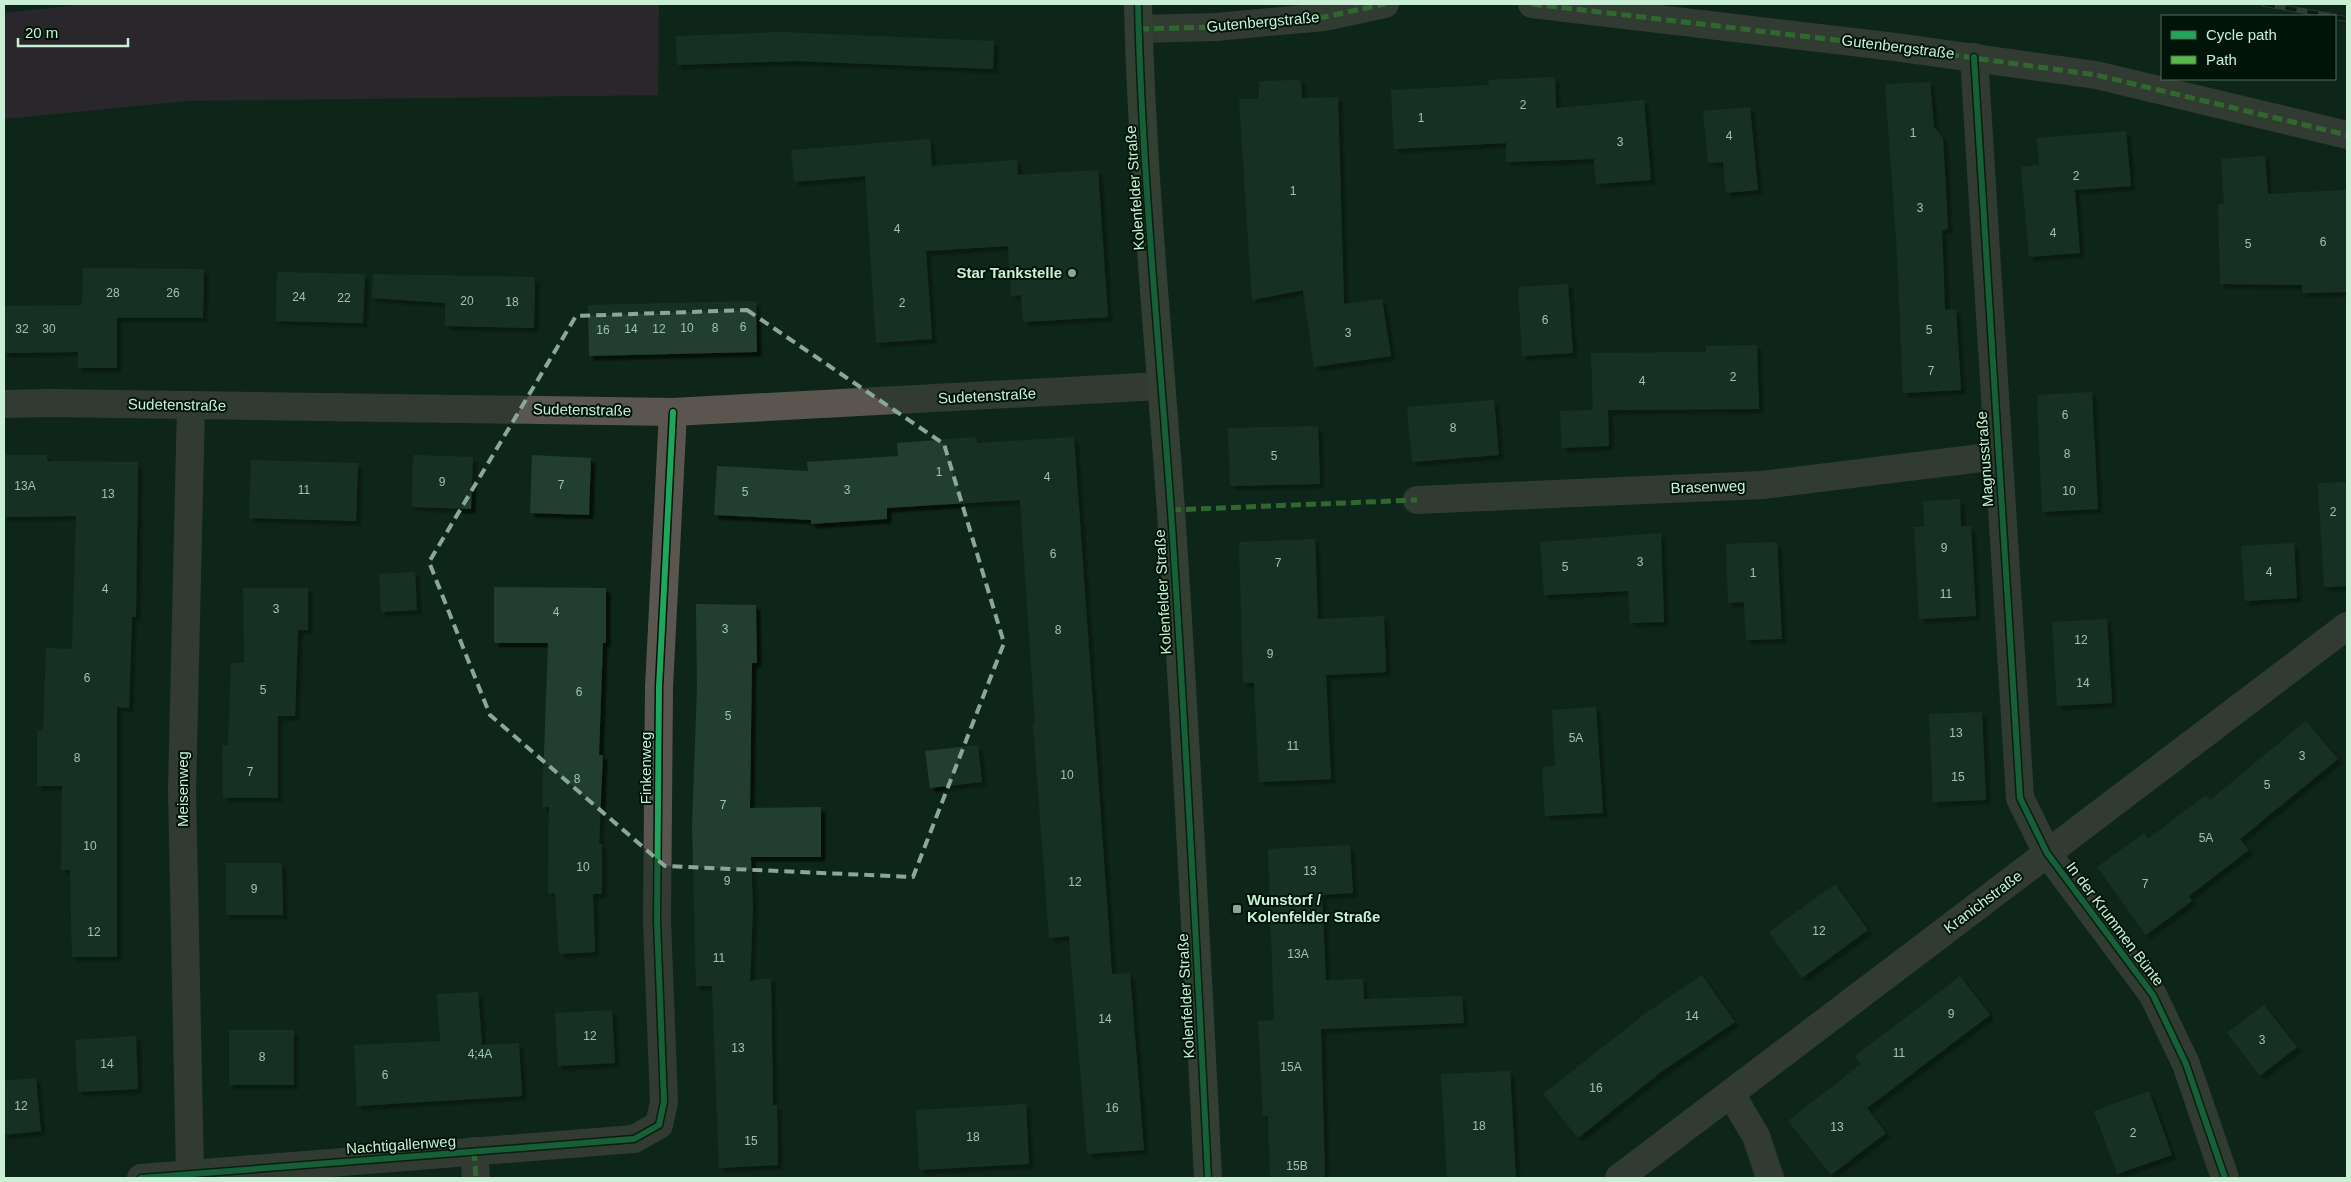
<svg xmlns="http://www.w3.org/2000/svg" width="2351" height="1182" font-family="Arial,sans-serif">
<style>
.green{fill:#4b2944}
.building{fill:#233d31;filter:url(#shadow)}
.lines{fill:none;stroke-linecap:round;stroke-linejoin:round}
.minor{stroke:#5b5550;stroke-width:28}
.major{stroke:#625d56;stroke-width:28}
.rail-casing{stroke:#575c56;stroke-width:5.5}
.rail{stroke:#001508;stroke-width:4;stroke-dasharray:11;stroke-linecap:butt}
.quiet{stroke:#58b947;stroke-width:5;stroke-dasharray:10 5;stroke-linecap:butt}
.cycleway-casing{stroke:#001508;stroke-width:9}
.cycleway{stroke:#20a55d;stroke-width:6}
.marked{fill:none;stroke:#88a995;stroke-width:4;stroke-dasharray:10 6;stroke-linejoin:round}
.poi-dot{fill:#88a995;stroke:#001508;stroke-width:2}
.labels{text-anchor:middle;stroke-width:4;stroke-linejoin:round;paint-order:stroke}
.number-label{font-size:12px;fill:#a0c3ae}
.street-label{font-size:15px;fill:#c9f0d7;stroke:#001508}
.poi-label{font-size:15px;font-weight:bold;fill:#c9f0d7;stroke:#001508;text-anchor:end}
</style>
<defs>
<filter id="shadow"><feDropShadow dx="4.5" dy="4.5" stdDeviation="1" flood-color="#0009"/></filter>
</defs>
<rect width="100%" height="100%" fill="#0e261a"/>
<!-- green -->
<polygon class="green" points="87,4 659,4 658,95 187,101 4,119 4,13"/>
<!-- building -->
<g class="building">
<polygon points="782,32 994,41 993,69 795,61 677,65 676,36"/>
<polygon points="1555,77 1556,108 1644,100 1651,180 1596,184 1594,159 1506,162 1506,143 1394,149 1391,90 1489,85 1488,80"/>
<polygon points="1301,80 1302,98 1338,97 1344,304 1382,299 1391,356 1314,367 1303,290 1252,300 1239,99 1259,99 1259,81"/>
<polygon points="1930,82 1934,127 1943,138 1948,229 1942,230 1945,310 1956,309 1961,390 1903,393 1897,253 1885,84"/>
<polygon points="1750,107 1758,190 1726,193 1723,162 1708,163 1703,111"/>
<polygon points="2126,131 2131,186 2075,190 2080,253 2029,257 2021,167 2039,165 2037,138"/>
<polygon points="930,139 932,166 1017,160 1018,175 1098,170 1108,317 1023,322 1021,295 1011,296 1008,246 926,251 932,339 876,343 865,176 794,182 791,150"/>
<polygon points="2265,156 2268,194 2347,190 2347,292 2302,293 2302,285 2220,284 2218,204 2224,204 2221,159"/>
<polygon points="83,268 204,269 203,318 117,318 117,368 78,368 78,352 4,353 4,306 82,305"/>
<polygon points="277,272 365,274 363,323 276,321"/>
<polygon points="373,274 535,277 534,328 445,326 445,303 372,298"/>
<polygon points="1568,284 1573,353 1522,356 1518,287"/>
<polygon points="756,301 757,352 589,356 588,305"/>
<polygon points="1757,345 1759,409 1608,410 1609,446 1562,448 1560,411 1593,410 1591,353 1706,352 1706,346"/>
<polygon points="2092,392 2098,509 2042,512 2037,395"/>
<polygon points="1494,400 1499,455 1412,462 1407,407"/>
<polygon points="1318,426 1320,484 1230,486 1228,428"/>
<polygon points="976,437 977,443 1074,437 1112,974 1130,973 1144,1150 1087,1154 1069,936 1049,938 1033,723 1035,723 1020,500 887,508 887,519 811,524 811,520 714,515 717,466 808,471 807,462 898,456 897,443"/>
<polygon points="4,455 47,455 47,461 138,462 136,617 132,617 129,708 117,707 117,957 72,957 70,870 61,870 62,786 37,786 37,731 43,731 46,648 72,649 76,516 4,517"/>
<polygon points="413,455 473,457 471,509 412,507"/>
<polygon points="532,455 591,458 589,515 530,513"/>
<polygon points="251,460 358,463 356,521 249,518"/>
<polygon points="2347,482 2347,586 2324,587 2318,483"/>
<polygon points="1960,499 1961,526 1971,526 1976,616 1919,619 1914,527 1924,527 1923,501"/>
<polygon points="1661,533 1664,622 1630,623 1628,591 1544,595 1540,542"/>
<polygon points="1315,539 1318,619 1384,616 1386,672 1326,675 1331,779 1259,782 1254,683 1243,683 1239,542"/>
<polygon points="1777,542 1782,639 1746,640 1744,602 1728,603 1726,544"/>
<polygon points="2294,543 2297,598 2245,601 2241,546"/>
<polygon points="415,572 417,610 381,612 379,574"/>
<polygon points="494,587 606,588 606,643 603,643 599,755 603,755 599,844 602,844 602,894 593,894 595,952 559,954 555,894 548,893 549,807 542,807 548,643 494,643"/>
<polygon points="243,588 308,588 308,630 298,630 295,716 278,716 278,798 223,798 222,745 228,745 231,663 244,663"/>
<polygon points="696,604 756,605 757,663 752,663 750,808 821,807 821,857 751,857 753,908 750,981 771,978 773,1105 777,1105 778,1165 719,1168 712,986 696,986 692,824 697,688"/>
<polygon points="2107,619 2112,703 2057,706 2052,622"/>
<polygon points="1596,707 1603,813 1545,816 1542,767 1555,766 1552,710"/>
<polygon points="1982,712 1986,800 1933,802 1929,714"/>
<polygon points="2306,721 2338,759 2240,839 2249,850 2189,896 2192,901 2146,935 2097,867 2144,833 2148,839 2206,795 2210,800"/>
<polygon points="978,745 982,782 930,788 925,751"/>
<polygon points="1350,845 1353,893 1322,895 1326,980 1363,979 1364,999 1462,996 1464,1023 1321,1029 1325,1178 1270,1178 1268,1116 1263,1116 1258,1021 1274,1020 1268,849"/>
<polygon points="226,863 282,863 283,915 226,915"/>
<polygon points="1835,884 1868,930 1802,978 1769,932"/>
<polygon points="1702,975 1735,1022 1661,1072 1578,1138 1543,1094 1646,1013"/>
<polygon points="1960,976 1990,1015 1867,1108 1886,1133 1831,1175 1788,1121 1861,1064 1855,1056"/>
<polygon points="478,992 482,1045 519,1043 522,1096 357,1106 354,1045 440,1041 437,994"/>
<polygon points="2264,1005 2297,1047 2260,1076 2227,1033"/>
<polygon points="612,1010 615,1063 558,1066 555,1013"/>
<rect x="229" y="1030" width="65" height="55"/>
<polygon points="136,1036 138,1089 78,1092 75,1040"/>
<polygon points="1510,1071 1516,1178 1447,1178 1441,1074"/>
<polygon points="36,1078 41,1131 4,1135 4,1081"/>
<polygon points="2149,1091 2172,1155 2117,1174 2094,1111"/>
<polygon points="1026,1104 1029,1164 919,1170 916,1110"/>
</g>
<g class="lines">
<!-- minor -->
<g class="minor">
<polyline points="1532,4 1895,47 2096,75 2347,135"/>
<polyline points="1139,29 1216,27 1324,17 1385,4"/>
<polyline points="1974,57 2020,798 2047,853 2153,995 2186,1064 2225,1178"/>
<polyline points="4,404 49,403 673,412 1160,386"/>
<polyline points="1417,500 1762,485 1997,456"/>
<polyline points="1731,1094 1756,1136 1770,1178"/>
<polyline points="474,1151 476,1178"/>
<polyline points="190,1174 182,790 191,405"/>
<polyline points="141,1178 634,1139 659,1125 664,1102 657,921 659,687 673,412"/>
<polyline points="1619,1178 2347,626"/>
</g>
<!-- major -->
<path class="major" d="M1138,4C1142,173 1159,342 1171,511C1186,733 1197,956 1208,1178"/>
<!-- rail casing -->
<g class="rail-casing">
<g id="rail">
<polyline points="2264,4 2332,16"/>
<polyline points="2335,17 2347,19"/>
</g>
</g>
<!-- rail -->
<use href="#rail" class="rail"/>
<!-- quiet -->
<g class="quiet">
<polyline points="1532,4 1895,47 2096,75 2347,135"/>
<polyline points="1139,29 1216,27 1324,17 1385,4"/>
<polyline points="1171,510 1417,500"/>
<polyline points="474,1151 476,1178"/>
</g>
<!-- cycleway casing -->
<g class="cycleway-casing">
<g id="cycleway">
<path d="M1138,4C1142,173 1159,342 1171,511C1186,733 1197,956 1208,1178"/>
<polyline points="1974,57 2020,798 2047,853 2153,995 2186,1064 2225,1178"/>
<polyline points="141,1178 634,1139 659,1125 664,1102 657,921 659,687 673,412"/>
</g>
</g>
<!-- cycleway -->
<use href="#cycleway" class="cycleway"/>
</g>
<!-- marked area -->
<path d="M0 0H2351V1182H0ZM747,310L944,444L1004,643L913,877L665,866L490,715L429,562L576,316Z" fill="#0e261a" fill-opacity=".55" fill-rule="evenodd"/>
<path class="marked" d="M747,310L944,444L1004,643L913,877L665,866L490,715L429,562L576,316Z"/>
<!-- markers -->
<g class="poi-dot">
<circle cx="1072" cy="273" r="5"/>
<rect x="1232" y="904" width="10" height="10" rx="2.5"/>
</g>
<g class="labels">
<!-- number labels -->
<g class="number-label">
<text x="1523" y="109">2</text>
<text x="1421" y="122">1</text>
<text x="1913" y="137">1</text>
<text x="1729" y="140">4</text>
<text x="1620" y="146">3</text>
<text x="2076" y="180">2</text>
<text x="1293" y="195">1</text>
<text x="1920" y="212">3</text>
<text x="897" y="233">4</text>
<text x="2053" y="237">4</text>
<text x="2323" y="246">6</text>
<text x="2248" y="248">5</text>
<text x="113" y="297">28</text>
<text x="173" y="297">26</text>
<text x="299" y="301">24</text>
<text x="344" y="302">22</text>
<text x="467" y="305">20</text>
<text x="512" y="306">18</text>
<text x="902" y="307">2</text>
<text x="1545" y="324">6</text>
<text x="743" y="331">6</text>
<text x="687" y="332">10</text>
<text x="715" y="332">8</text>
<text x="22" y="333">32</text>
<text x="49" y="333">30</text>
<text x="631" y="333">14</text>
<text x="659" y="333">12</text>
<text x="603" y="334">16</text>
<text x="1929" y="334">5</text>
<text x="1348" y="337">3</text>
<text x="1931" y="375">7</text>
<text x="1733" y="381">2</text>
<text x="1642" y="385">4</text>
<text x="2065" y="419">6</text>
<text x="1453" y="432">8</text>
<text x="2067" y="458">8</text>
<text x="1274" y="460">5</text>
<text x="939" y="476">1</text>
<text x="1047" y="481">4</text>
<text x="442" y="486">9</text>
<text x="561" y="489">7</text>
<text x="25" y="490">13A</text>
<text x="304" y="494">11</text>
<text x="847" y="494">3</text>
<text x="2069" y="495">10</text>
<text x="745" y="496">5</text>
<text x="108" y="498">13</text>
<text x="2333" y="516">2</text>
<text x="1944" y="552">9</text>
<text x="1053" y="558">6</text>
<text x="1640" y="566">3</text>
<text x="1278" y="567">7</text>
<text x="1565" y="571">5</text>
<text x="2269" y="576">4</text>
<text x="1753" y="577">1</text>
<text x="105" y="593">4</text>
<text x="1946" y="598">11</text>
<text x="276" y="613">3</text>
<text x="556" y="616">4</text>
<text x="725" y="633">3</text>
<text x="1058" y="634">8</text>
<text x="2081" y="644">12</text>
<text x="1270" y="658">9</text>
<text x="87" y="682">6</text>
<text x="2083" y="687">14</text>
<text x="263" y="694">5</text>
<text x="579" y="696">6</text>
<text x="728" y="720">5</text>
<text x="1956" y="737">13</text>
<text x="1576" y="742">5A</text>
<text x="1293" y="750">11</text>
<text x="2302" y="760">3</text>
<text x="77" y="762">8</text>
<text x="250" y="776">7</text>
<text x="1067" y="779">10</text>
<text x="1958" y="781">15</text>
<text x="577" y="783">8</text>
<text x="2267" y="789">5</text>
<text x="723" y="809">7</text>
<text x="2206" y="842">5A</text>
<text x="90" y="850">10</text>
<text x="583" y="871">10</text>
<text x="1310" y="875">13</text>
<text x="727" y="885">9</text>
<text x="1075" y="886">12</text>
<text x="2145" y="888">7</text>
<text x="254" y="893">9</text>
<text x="1819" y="935">12</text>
<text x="94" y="936">12</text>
<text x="1298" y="958">13A</text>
<text x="719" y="962">11</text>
<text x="1951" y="1018">9</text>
<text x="1692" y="1020">14</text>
<text x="1105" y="1023">14</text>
<text x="590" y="1040">12</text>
<text x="2262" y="1044">3</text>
<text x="738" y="1052">13</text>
<text x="1899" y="1057">11</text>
<text x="480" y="1058">4;4A</text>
<text x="262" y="1061">8</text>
<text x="107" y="1068">14</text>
<text x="1291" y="1071">15A</text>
<text x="385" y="1079">6</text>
<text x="1596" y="1092">16</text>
<text x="21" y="1110">12</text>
<text x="1112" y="1112">16</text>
<text x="1479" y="1130">18</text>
<text x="1837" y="1131">13</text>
<text x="2133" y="1137">2</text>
<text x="973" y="1141">18</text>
<text x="751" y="1145">15</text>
<text x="1297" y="1170">15B</text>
</g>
<!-- street labels -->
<g class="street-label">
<text transform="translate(1263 22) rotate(-5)" y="5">Gutenbergstraße</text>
<text transform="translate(1898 47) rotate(7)" y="5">Gutenbergstraße</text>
<text transform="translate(1135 188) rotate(-94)" y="5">Kolenfelder Straße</text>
<text transform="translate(987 396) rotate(-3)" y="5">Sudetenstraße</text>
<text transform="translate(177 405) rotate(1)" y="5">Sudetenstraße</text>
<text transform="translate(582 410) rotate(1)" y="5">Sudetenstraße</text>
<text transform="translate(1985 459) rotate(-94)" y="5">Magnusstraße</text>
<text transform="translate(1708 487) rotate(-2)" y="5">Brasenweg</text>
<text transform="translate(1163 592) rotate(-93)" y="5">Kolenfelder Straße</text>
<text transform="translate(646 768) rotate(-90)" y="5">Finkenweg</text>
<text transform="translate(183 789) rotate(-90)" y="5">Meisenweg</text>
<text transform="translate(1983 902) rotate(-37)" y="5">Kranichstraße</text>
<text transform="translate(2115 924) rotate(53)" y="5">In der Krummen Bünte</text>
<text transform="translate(1186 996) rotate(-93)" y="5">Kolenfelder Straße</text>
<text transform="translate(401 1145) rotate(-4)" y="5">Nachtigallenweg</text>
</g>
<!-- poi labels -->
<g class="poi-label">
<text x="1062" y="278">Star Tankstelle</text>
<text x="1247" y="905" text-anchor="start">Wunstorf /<tspan x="1247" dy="17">Kolenfelder Straße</tspan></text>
</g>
</g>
<!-- border -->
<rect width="2351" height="1182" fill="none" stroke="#c9f0d7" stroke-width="10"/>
<!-- legend -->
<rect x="2161" y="15" width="175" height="65" fill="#001508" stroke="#506d5b"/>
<rect x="2171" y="31" width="25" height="8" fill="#20a55d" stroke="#506d5b"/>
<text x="2206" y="40" font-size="15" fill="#c9f0d7">Cycle path</text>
<rect x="2171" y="56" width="25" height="8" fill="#58b947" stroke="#506d5b"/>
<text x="2206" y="65" font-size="15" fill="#c9f0d7">Path</text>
<!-- scale -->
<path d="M18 38v8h110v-8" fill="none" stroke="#c9f0d7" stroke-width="2.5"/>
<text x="25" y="38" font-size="15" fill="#c9f0d7" stroke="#001508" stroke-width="4" paint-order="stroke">20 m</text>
</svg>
